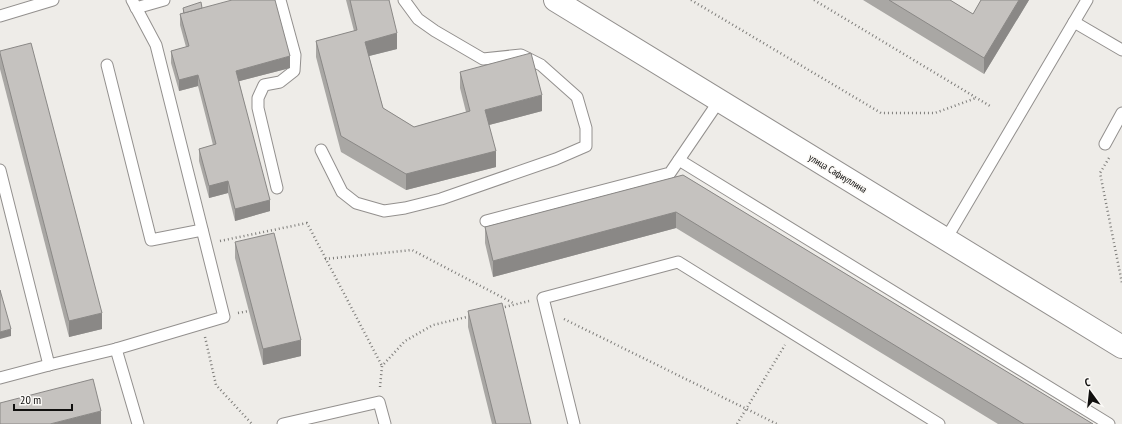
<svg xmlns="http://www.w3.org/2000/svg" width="1122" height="424" font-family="'PT Sans Narrow',sans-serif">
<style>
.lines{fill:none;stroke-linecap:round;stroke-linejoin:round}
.service-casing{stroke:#93908e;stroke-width:13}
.tertiary-casing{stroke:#93908e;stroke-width:24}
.path{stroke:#7d7c79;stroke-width:2.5;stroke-dasharray:1 3;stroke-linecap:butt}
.service{stroke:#fff;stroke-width:11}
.tertiary{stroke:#fff;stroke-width:22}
.wall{fill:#a9a7a4}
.shaded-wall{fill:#8a8886}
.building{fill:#c5c2bf;stroke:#8a8886}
.labels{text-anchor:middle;stroke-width:3;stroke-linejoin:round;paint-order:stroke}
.street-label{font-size:10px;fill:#11100f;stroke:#fbf9f6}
</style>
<rect width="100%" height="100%" fill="#eeece8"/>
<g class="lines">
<!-- service casing -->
<g class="service-casing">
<g id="service">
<polyline points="136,8 164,0"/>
<polyline points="0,16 53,0"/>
<polyline points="1074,22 1122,50"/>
<polyline points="107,65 151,240 202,230"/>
<polyline points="1105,144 1122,113"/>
<polyline points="321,150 342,192 356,203 384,211 405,208 441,199 556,159 586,146 586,128 577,97 541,65 521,55 483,59 435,31 418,19 404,0"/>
<polyline points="679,160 1109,424"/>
<polyline points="0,170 49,365 116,349 224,317 156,45 132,0"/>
<polyline points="277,188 258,108 258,98 264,85 280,82 294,71 295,55 280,0"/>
<polyline points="486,221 670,173 719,101"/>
<polyline points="946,239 1087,0"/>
<polyline points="116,349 138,424"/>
<polyline points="0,378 49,365"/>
<polyline points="283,424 379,402 385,424"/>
<polyline points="574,424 543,298 678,262 939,424"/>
</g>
</g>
<!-- tertiary casing -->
<g class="tertiary-casing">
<polyline id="tertiary" points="555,0 1122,347"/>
</g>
<!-- path -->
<g class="path">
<polyline points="691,0 881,113 935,113 976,98"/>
<polyline points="814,0 990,106"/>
<polyline points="1109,158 1100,173 1122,283"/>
<polyline points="220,241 307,223 382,366"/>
<polyline points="325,259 412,250 515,304"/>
<polyline points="501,308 529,301"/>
<polyline points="238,313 249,311"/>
<polyline points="564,319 777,424"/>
<polyline points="205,337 216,385 252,424"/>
<polyline points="380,387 382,366 405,341 433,325 471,316"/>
<polyline points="737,424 785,345"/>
</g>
<!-- service -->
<use href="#service" class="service"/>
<!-- tertiary -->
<use href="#tertiary" class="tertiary"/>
</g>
<!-- wall -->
<g class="wall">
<polygon points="346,0 389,0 397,49 369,56 383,108 414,127 466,112 460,88 460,72 542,111 489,125 496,167 406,190 341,152 316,57 316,41 354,31"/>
<polygon points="863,0 950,0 973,14 981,0 1029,0 984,74"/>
<polygon points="183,8 202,8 290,68 239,81 270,211 235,221 228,193 209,198 199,161 199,149 213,145 198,86 179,91 171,63 171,51 186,47 180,25 180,14 183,13"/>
<polygon points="0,51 102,329 69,337 0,69"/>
<polygon points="683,175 1093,424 998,424 676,228 493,277 485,243 485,227"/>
<polygon points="235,242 301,356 263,365 235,258"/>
<polygon points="468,311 531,424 492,424 468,327"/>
</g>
<!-- shaded-wall -->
<g class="shaded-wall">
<polygon points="1019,0 1029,0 984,74 984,58"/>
<polygon points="397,33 397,49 365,57 365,42"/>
<polygon points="290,56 290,68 236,82 236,71"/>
<polygon points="198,75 198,86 179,91 179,80"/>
<polygon points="542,95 542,111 485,126 485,110"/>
<polygon points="496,151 496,167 406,190 406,174"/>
<polygon points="228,181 228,193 209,198 209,186"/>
<polygon points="270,200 270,211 235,221 235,209"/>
<polygon points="676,212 676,228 493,277 493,261"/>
<polygon points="102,313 102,329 69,337 69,321"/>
<polygon points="11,329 11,336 0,339 0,332"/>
<polygon points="301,340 301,356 263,365 263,349"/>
<polygon points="101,411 101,424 50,424"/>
</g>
<!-- building -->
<g class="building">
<polygon points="232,0 275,0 290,56 236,71 270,200 235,209 228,181 209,186 199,149 216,144 198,75 179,80 171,51 189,46 180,14"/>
<polygon points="350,0 389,0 397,33 365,42 383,108 414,127 470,111 460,72 531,53 542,95 485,110 496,151 406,174 341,136 316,41 357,30"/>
<polygon points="889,0 950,0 973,14 981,0 1019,0 984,58"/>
<polygon points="201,2 202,8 184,13 183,8"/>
<polygon points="31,43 102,313 69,321 0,53 0,51"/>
<polygon points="683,175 1093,424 1024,424 676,212 493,261 485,227"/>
<polygon points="274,233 301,340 263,349 235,242"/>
<polygon points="0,290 11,329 0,332"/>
<polygon points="502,303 531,424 496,424 468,311"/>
<polygon points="93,379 101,411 50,424 0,424 0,403"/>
</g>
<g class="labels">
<!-- street labels -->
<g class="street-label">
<text transform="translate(838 173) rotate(31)" y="4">улица Сафиуллина</text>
</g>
</g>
<!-- north arrow -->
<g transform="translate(1090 392) rotate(345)" stroke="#fbf9f6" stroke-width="3" paint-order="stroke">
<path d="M0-3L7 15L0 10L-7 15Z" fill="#11100f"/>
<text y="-6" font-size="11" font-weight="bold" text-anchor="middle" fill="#11100f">С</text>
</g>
<!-- scale -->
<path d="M14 404v6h58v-6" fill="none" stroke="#11100f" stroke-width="2"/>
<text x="20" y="404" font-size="12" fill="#11100f" stroke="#fbf9f6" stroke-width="3" paint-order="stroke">20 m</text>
</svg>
